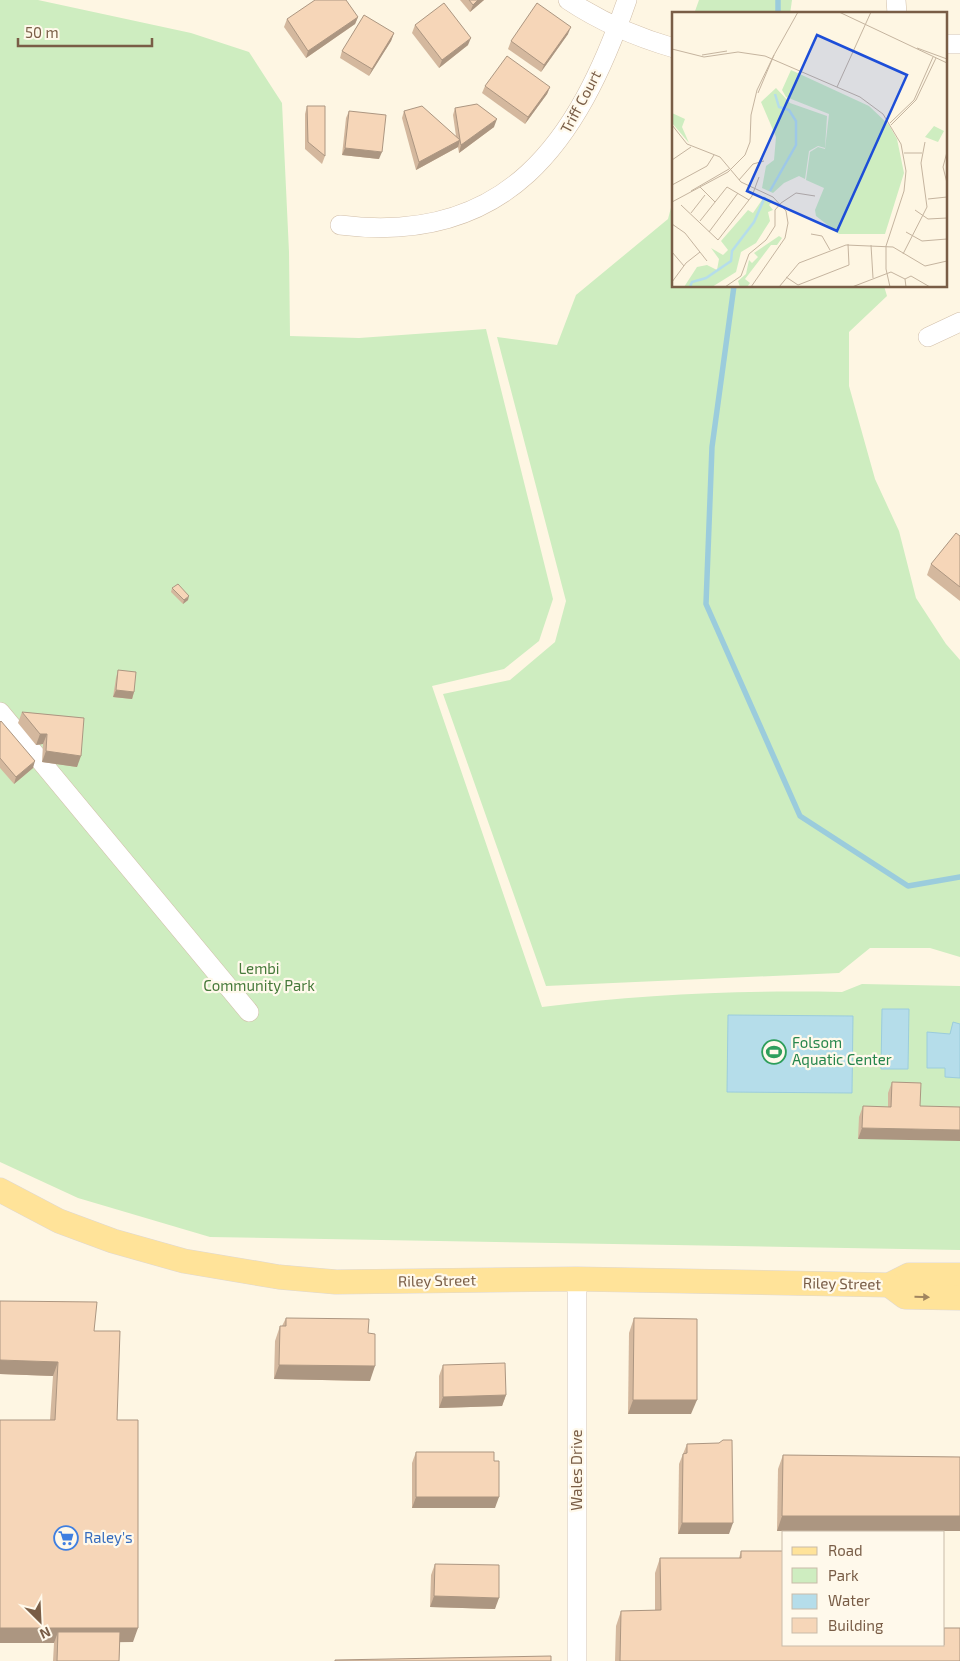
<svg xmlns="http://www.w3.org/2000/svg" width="960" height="1661" font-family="'Exo 2',sans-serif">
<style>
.green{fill:#ceedc0}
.water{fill:#b5ddea;stroke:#9bccdc}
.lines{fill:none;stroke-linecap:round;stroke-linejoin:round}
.stream{stroke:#9bccdc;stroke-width:5.5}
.minor-casing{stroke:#d1bea8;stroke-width:20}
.major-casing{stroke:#dfd8d3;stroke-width:25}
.minor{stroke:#fff;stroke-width:19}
.major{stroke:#ffe399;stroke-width:24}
.wall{fill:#d4b89e}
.shaded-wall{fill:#ac9681}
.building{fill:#f6d6b8;stroke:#ac9681}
.oneway{fill:#a1855f}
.labels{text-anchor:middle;stroke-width:4.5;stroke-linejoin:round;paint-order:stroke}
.street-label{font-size:15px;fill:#795d46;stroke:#fff9eb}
.park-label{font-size:15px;fill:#477a3b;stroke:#fff9eb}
.leisure-label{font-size:15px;fill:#27864d;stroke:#fff9eb;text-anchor:start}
.shop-label{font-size:15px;fill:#366cbe;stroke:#fff9eb;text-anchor:start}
.inset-river{fill:none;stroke:#b5ddea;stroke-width:2.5}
.inset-road{fill:none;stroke:#c5b49f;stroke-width:1}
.view{fill:#1d4ed8;fill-opacity:0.15;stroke:#1d4ed8;stroke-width:2.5}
.inset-edge{fill:none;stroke:#795d46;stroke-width:2.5}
</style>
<rect width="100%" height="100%" fill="#fef6e3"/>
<!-- green -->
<g class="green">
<path d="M0,0H38L191,33L249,52L282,103L289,252L290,336L359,338L486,329L553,599L539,641L504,669L432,686L542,1007C642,994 741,990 842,992L862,984L960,986V1250L210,1237L78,1198L0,1162Z"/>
<polygon points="699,0 792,0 790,14 694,14"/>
<polygon points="674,196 674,286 884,286 887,296 849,332 849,386 875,479 899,531 916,598 946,644 960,660 960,957 930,948 870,948 839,973 546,986 443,694 510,680 555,642 566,601 497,337 557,345 576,295 668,219"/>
</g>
<!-- water -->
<g class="water">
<polygon points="882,1009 909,1009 908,1069 881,1069"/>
<polygon points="728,1015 853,1016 852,1093 727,1092"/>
<polygon points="953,1022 960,1024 960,1078 945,1077 945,1068 927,1068 927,1032 950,1034"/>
</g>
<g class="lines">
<!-- stream -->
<g class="stream">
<polyline points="778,0 778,14"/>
<polyline points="734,286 712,447 706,604 800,816 908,886 960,877"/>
</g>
<!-- minor casing -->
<g class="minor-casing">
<g id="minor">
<path d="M568,0C601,22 636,37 674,48"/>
<polyline points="896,0 897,14"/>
<polyline points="946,44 960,44"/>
<path d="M340,225C507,246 578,142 627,0"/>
<polyline points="928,337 960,322"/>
<polyline points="0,712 249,1012"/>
<polyline points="577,1279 577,1661"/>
</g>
</g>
<!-- major casing -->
<g class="major-casing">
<g id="major">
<polyline points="0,1190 59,1221 113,1241 184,1261 279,1277 336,1282 577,1279 889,1285 909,1275 960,1275"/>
<polyline points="889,1285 905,1297 960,1298"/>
</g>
</g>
<!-- minor -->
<use href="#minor" class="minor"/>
<!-- major -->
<use href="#major" class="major"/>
</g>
<!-- wall -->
<g class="wall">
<polygon points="460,0 484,0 470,12"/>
<polygon points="358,17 355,24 306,58 284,27 287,19"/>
<polygon points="415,25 468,45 439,68 412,33"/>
<polygon points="394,33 391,41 369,76 340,58 342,51"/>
<polygon points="568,34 541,72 508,49 511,41"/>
<polygon points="485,86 550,87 547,94 525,124 482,93"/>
<polygon points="307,106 325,156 322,164 305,149 305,114"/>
<polygon points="455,108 494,127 459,153 458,147 416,170 402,118 404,111 456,136 453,115"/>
<polygon points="349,111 379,159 342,155 346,118"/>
<polygon points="960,536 960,601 927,575 931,564"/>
<polygon points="172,588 188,600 183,604 171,592"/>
<polygon points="118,670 134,692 132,699 113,697 116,678"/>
<polygon points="22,712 84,718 77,767 42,762 43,744 36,745 18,723"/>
<polygon points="0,722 33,768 14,784 0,768"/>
<polygon points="892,1082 921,1083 858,1139 859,1117 863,1106 888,1107 888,1093"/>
<polygon points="0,1301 94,1331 117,1420 133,1642 120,1642 119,1661 53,1661 54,1643 50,1420 53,1376 0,1374"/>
<polygon points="286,1318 368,1333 370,1381 274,1379 275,1341 280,1326 282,1326"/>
<polygon points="634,1318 691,1414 628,1414 629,1333"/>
<polygon points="443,1365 506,1395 502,1406 439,1408 439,1376"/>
<polygon points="687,1444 729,1534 678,1534 679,1464"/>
<polygon points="416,1452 495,1508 412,1508 412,1463"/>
<polygon points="783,1455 960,1457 960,1531 777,1531 778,1469"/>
<polygon points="741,1551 784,1645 960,1661 615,1661 616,1626 621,1611 655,1610 655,1573 660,1558 739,1558"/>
<polygon points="435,1564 495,1609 430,1607 431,1575"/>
</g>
<!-- shaded-wall -->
<g class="shaded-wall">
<polygon points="478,0 484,0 470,12 473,5"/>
<polygon points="358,17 355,24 306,58 308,51"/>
<polygon points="571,27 568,34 541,72 544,65"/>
<polygon points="394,33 391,41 369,76 372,69"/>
<polygon points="471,38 468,45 439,68 442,60"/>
<polygon points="550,87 547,94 525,124 528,117"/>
<polygon points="497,119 494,127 459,153 461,145"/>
<polygon points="460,140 458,147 416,170 419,162"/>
<polygon points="345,148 382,152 379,159 342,155"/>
<polygon points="189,596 188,600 183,604 184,600"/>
<polygon points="116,690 134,692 132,699 113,697"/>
<polygon points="40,734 47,734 43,744 36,745"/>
<polygon points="46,751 81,756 77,767 42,762"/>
<polygon points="35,761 33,768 14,784 16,777"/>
<polygon points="862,1128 960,1130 960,1141 858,1139"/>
<polygon points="0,1360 58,1362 53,1376 0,1374"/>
<polygon points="279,1365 375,1366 370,1381 274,1379"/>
<polygon points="506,1395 502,1406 439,1408 443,1397"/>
<polygon points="633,1400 697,1400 691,1414 628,1414"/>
<polygon points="416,1497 499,1497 495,1508 412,1508"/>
<polygon points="782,1516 960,1516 960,1531 777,1531"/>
<polygon points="682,1523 733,1523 729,1534 678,1534"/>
<polygon points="434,1596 499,1598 495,1609 430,1607"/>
<polygon points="0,1628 138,1628 133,1642 57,1643 58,1632 54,1643 0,1643"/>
</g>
<!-- building -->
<g class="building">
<polygon points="315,0 346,0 358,17 308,51 287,19"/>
<polygon points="469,0 478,0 473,5"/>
<polygon points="444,3 471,38 442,60 415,25"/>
<polygon points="537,3 571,27 544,65 511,41"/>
<polygon points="364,15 394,33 372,69 342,51"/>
<polygon points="507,56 550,87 528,117 485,86"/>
<polygon points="477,104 497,119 461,145 460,140 419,162 404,111 422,106 460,140 455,108"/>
<polygon points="307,106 325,106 325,156 308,142"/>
<polygon points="349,111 386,115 382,152 345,148"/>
<polygon points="956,533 960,536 960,587 931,564"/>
<polygon points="178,584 189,596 184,600 172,588"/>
<polygon points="118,670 136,672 134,692 116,690"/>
<polygon points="22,712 84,718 81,756 46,751 47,734 40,734"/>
<polygon points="1,721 35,761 16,777 0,758 0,722"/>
<polygon points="892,1082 921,1083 920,1106 960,1107 960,1130 862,1128 863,1106 891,1107"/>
<polygon points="0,1301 97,1302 94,1331 120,1331 117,1420 138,1420 138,1628 0,1628 0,1420 55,1420 58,1362 0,1360"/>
<polygon points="286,1318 369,1319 368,1333 375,1334 375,1366 279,1365 280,1326 286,1326"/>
<polygon points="634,1318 697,1319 697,1400 633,1400"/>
<polygon points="505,1363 506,1395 443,1397 443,1365"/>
<polygon points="723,1440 732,1440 733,1523 682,1523 683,1454 687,1453 687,1444 719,1443"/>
<polygon points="416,1452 494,1452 494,1461 499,1461 499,1497 416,1497"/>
<polygon points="783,1455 960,1457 960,1516 782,1516"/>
<polygon points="741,1551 784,1551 784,1645 944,1645 944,1628 960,1628 960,1661 620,1661 621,1611 661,1610 660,1558 741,1558"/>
<polygon points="435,1564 499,1565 499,1598 434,1596"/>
<polygon points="58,1632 120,1632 119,1661 57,1661"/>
<polygon points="551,1656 551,1661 335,1661 335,1660"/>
</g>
<!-- one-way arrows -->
<defs><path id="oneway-solid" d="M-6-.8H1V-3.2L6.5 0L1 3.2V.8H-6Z" transform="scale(1.25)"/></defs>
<use class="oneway" href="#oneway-solid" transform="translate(922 1297) rotate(1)"/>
<!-- icons -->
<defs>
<g id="stadium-ring" transform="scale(1.25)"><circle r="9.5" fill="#fff9eb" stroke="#2e9e5b" stroke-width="1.5"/><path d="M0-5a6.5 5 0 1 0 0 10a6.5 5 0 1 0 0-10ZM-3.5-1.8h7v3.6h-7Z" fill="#2e9e5b"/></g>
<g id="supermarket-ring" transform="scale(1.25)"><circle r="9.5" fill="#fff9eb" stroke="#3f7fe0" stroke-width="1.5"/><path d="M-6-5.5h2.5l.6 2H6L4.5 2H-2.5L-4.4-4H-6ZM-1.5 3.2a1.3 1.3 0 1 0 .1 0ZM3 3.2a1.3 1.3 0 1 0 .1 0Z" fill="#3f7fe0"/></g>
</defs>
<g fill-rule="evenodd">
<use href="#stadium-ring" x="774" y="1052"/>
<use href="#supermarket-ring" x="66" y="1538"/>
</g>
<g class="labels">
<!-- street labels -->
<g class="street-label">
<text transform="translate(581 102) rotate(-62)" y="5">Triff Court</text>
<text transform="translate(437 1281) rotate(-1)" y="5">Riley Street</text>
<text transform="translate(842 1284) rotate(1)" y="5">Riley Street</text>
<text transform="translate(577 1470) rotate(-90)" y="5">Wales Drive</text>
</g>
<!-- park labels -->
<g class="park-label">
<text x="259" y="974">Lembi<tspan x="259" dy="17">Community Park</tspan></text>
</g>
<!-- leisure labels -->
<g class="leisure-label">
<text x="792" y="1048">Folsom<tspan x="792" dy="17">Aquatic Center</tspan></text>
</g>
<!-- shop labels -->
<g class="shop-label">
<text x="84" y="1543">Raley's</text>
</g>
</g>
<!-- overview -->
<g transform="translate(672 12)">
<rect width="275" height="275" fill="#fef6e3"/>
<path d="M119,58L197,94L217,113L225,127L232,161L213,222H167L144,204L143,198L152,176L134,168L138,140L146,135L153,137L157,102L114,85L110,78ZM104,76L118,91L155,104L153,136L146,134L137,139L133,167L127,164L112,171L101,181L90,176L94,154L102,148L104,125L89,90ZM0,101L13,107L10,115L17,131L0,111ZM262,114L272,119L266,130L253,125ZM92,185L101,189L97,193L101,198L96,200L98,209L84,231L69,240L64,260L40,275H12L25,255L35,253L45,258L47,247L39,236L51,243L56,238L49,229L76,198L81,201ZM107,224L110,226L105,233H99L73,267L78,271L75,275H68L66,269L74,262L77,248L80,251L86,245L82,241Z" fill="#ceedc0"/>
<path class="inset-river" d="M98,179L124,133V109L117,98L107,95L103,82M18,275L20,270L34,266L59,249L60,239L82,210L93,185"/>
<path class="inset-road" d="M167,0L275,51M245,36L275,47M0,37L32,45L66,40L93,44L188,85L211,102L229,132L234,159L232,179L214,234V257L218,275M30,43L55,39M165,75L199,0M86,81L102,43L126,0M218,111L242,88L261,45M0,113L15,132L48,145L69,170L101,185L114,199L116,211L113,226L79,275M219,113L244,88L264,46M275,140L271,155L275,171M232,141H250M0,148L19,135M67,168L81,152L92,149M0,173L35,154L42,143M28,175L43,190M19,179L57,157M256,187L275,185M0,190L56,160L73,143L78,130L79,103L85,78L102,43M9,193L46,228L80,184L87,165M243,198L256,207L275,206M19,201L33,183M28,209L55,175L77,188M0,212L13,221L35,249M37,220L66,181M234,220L250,229L275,227M139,222L150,224L158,238M199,233L201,266M0,240L12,254M231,242L255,195L249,151L253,130M114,265L126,273L177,253L176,232M0,270L14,251L28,240M53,275L69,264L77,242L94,228L103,214V198L109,191L124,181L143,184M107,275L127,251L174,233L221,235L253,254L275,249M180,275L219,260L233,267M234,275L233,267L239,264L258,275"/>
<path class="view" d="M145,23L235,63L165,219L75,179Z"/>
<rect width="275" height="275" class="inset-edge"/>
</g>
<!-- legend -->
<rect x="782" y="1531" width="162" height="115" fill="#fff9eb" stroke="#c9bba9"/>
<rect x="792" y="1547" width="25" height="8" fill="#ffe399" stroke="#c9bba9"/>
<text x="828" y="1556" font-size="15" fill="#795d46">Road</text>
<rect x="792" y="1568" width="25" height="15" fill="#ceedc0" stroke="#c9bba9"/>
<text x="828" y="1581" font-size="15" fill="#795d46">Park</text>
<rect x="792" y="1594" width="25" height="15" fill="#b5ddea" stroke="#c9bba9"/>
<text x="828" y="1606" font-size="15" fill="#795d46">Water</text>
<rect x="792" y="1618" width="25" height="15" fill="#f6d6b8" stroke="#c9bba9"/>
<text x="828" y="1631" font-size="15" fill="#795d46">Building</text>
<!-- north arrow -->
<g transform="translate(40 1621) rotate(156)" stroke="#fff9eb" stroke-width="4" paint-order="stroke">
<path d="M0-4L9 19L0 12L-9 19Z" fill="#795d46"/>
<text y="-8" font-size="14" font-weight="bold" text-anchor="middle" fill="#795d46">N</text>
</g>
<!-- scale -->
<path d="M18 38v8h134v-8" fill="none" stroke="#795d46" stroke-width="2.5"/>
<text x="25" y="38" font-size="15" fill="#795d46" stroke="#fff9eb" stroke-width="4" paint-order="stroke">50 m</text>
</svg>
